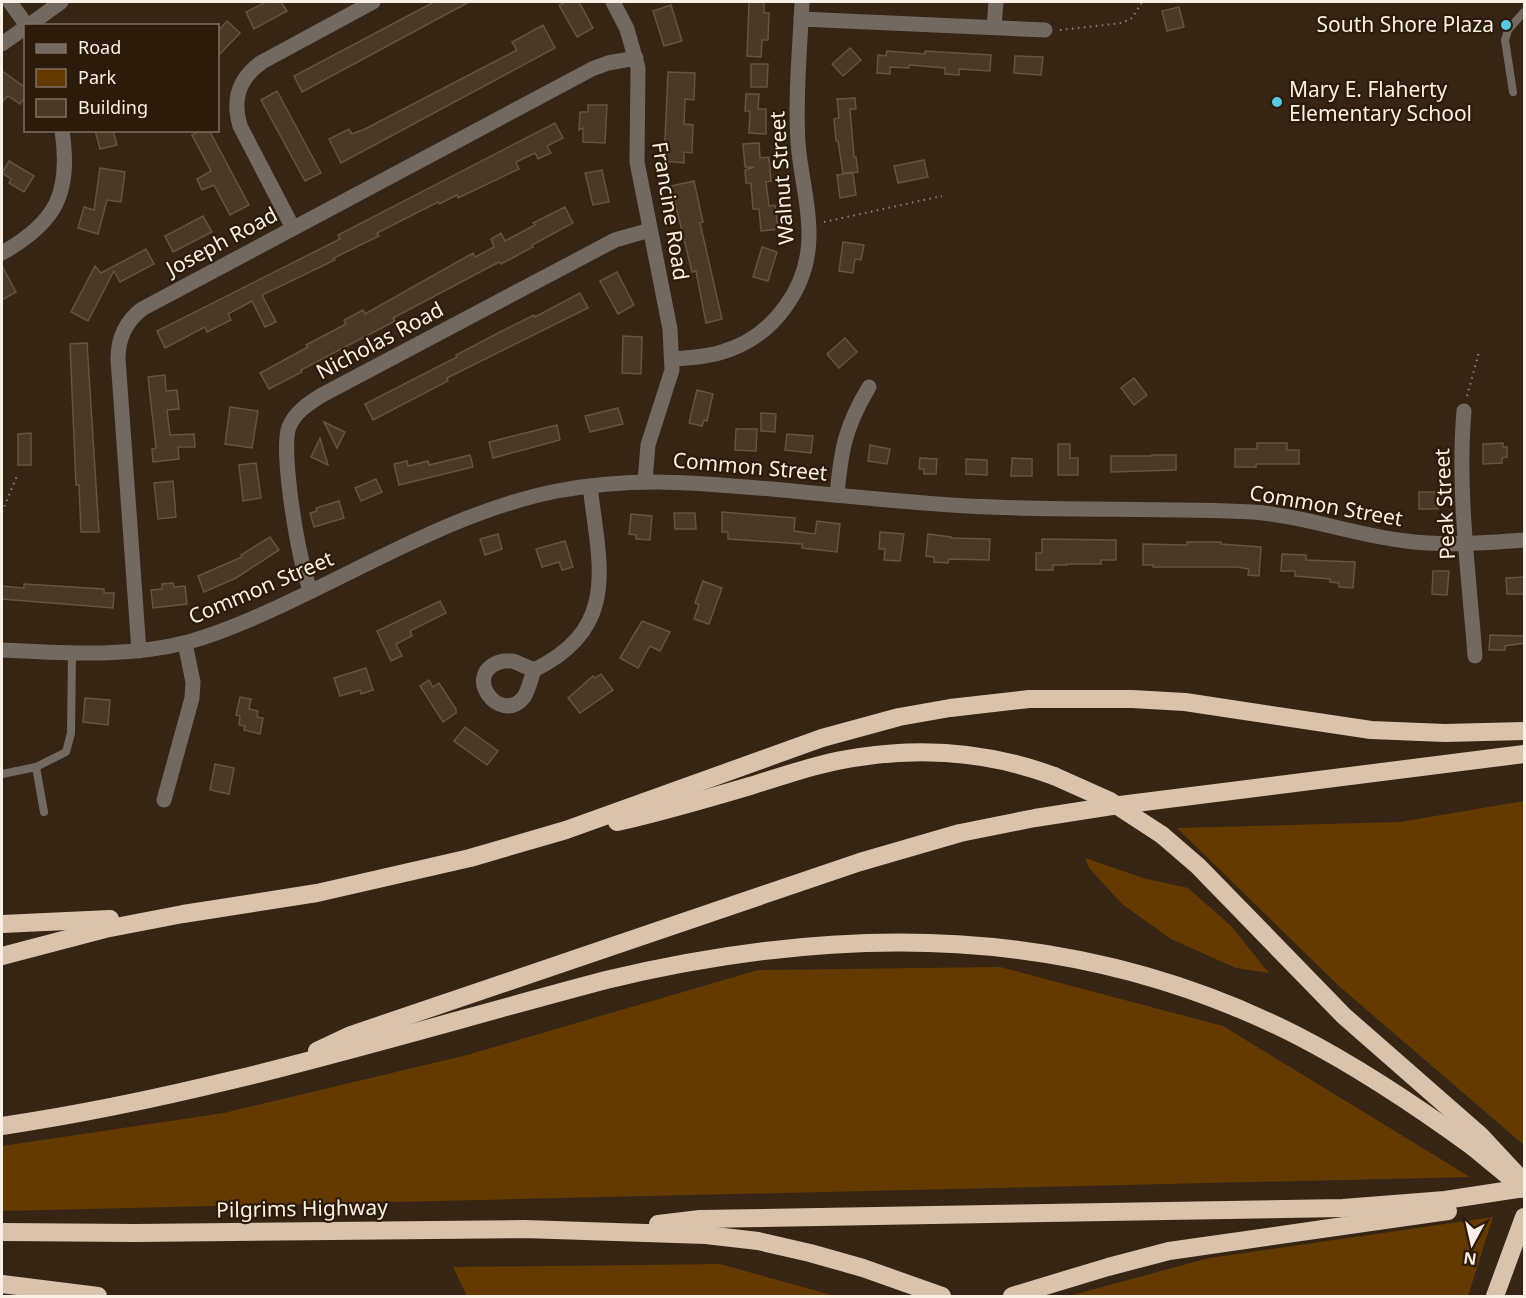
<svg xmlns="http://www.w3.org/2000/svg" width="1526" height="1298" font-family="'Noto Sans',sans-serif">
<style>
.green{fill:#653a00}
.building{fill:#4b3927;stroke:#665340;stroke-width:1.5}
.lines{fill:none;stroke-linecap:round;stroke-linejoin:round}
.path{stroke:#908274;stroke-width:2;stroke-dasharray:1.5 4.5;stroke-linecap:butt}
.service{stroke:#726961;stroke-width:8}
.minor{stroke:#726961;stroke-width:15}
.tertiary{stroke:#726961;stroke-width:15}
.motorway{stroke:#d9c3ad;stroke-width:18}
.motorway-bridge{stroke:#d9c3ad;stroke-width:18}
.poi-dot{fill:#58c9e3;stroke:#2c1b0a;stroke-width:2}
.labels{text-anchor:middle;stroke-width:4.5;stroke-linejoin:round;paint-order:stroke}
.poi-label{font-size:21px;fill:#fbf0e5;stroke:#2c1b0a;text-anchor:end}
.street-label{font-size:21px;fill:#fbf0e5;stroke:#2c1b0a}
</style>
<rect width="100%" height="100%" fill="#362514"/>
<!-- green -->
<g class="green">
<polygon points="1524,801 1524,1145 1340,987 1177,828 1400,822"/>
<polygon points="1085,858 1143,878 1188,888 1231,926 1269,973 1236,968 1171,939 1122,904 1089,868"/>
<polygon points="1000,967 1223,1026 1470,1177 2,1211 2,1146 224,1113 467,1055 758,970"/>
<polygon points="1493,1217 1468,1296 1069,1296 1209,1258"/>
<polygon points="720,1264 835,1296 467,1296 453,1267"/>
</g>
<!-- building -->
<g class="building">
<polygon points="266,2 281,2 287,11 254,29 246,12"/>
<polygon points="434,2 469,2 302,92 294,76"/>
<polygon points="566,2 579,2 593,28 577,37 559,5"/>
<polygon points="749,2 764,2 764,13 769,13 768,40 762,40 761,57 747,56"/>
<polygon points="671,5 682,41 664,46 653,11"/>
<polygon points="1179,7 1184,27 1167,31 1162,11"/>
<polygon points="227,21 240,33 218,56 218,31"/>
<polygon points="543,25 555,48 341,163 329,139 349,129 352,134 365,129 517,50 512,42"/>
<polygon points="850,48 861,60 843,76 832,64"/>
<polygon points="887,51 925,54 925,51 991,55 990,71 959,69 959,75 945,74 945,68 909,65 909,68 890,67 890,74 877,73 878,55 886,56"/>
<polygon points="1015,56 1043,57 1041,75 1014,73"/>
<polygon points="751,64 768,64 767,87 751,87"/>
<polygon points="2,71 26,88 26,96 20,104 8,96 2,102"/>
<polygon points="668,72 695,73 694,100 685,99 684,124 693,125 692,153 684,152 684,163 664,161"/>
<polygon points="277,91 321,173 305,181 261,100"/>
<polygon points="746,94 759,94 758,109 766,109 766,134 749,133 750,111 745,111"/>
<polygon points="855,98 856,109 850,109 854,157 856,157 858,172 843,173 838,141 836,141 834,119 839,118 837,99"/>
<polygon points="588,105 607,105 605,143 583,142 583,128 579,130 580,112 588,112"/>
<polygon points="555,123 563,138 547,146 551,153 538,159 535,153 516,162 519,169 458,198 457,195 439,204 438,202 377,233 379,236 334,258 335,260 262,295 276,322 265,327 252,301 228,314 231,320 207,332 205,327 165,348 157,331 340,239 338,235"/>
<polygon points="95,130 113,130 117,145 100,149"/>
<polygon points="201,130 209,130 249,205 230,215 214,185 202,190 197,179 211,171 192,135"/>
<polygon points="759,143 760,158 769,157 771,181 766,182 769,206 775,205 778,229 761,231 759,209 753,209 751,183 746,183 745,170 754,167 745,167 743,144"/>
<polygon points="924,160 928,177 898,183 894,166"/>
<polygon points="9,161 34,176 24,192 9,183 11,179 2,173"/>
<polygon points="100,168 125,172 121,202 107,200 98,234 78,228 84,207 94,210"/>
<polygon points="602,170 609,202 593,205 585,173"/>
<polygon points="853,173 856,195 840,198 837,175"/>
<polygon points="694,181 703,222 700,223 722,319 706,323 696,271 692,272 671,186"/>
<polygon points="565,207 573,223 532,245 533,247 501,264 499,262 393,318 395,321 301,370 302,372 269,389 260,373 308,347 306,345 346,324 344,320 363,310 365,314 473,253 475,257 494,247 491,239 501,233 505,241 535,225 533,223"/>
<polygon points="203,216 212,232 173,252 165,236"/>
<polygon points="843,242 864,245 861,260 855,259 853,273 839,271"/>
<polygon points="762,247 777,252 768,281 753,277"/>
<polygon points="146,249 154,264 120,282 114,271 88,321 71,312 95,266 101,273"/>
<polygon points="2,266 16,292 2,300"/>
<polygon points="617,272 634,305 618,314 600,281"/>
<polygon points="580,293 588,308 447,378 448,381 373,420 365,404 457,357 456,355 502,331 534,315 535,317"/>
<polygon points="623,336 642,337 641,374 622,373"/>
<polygon points="845,338 857,352 839,368 827,354"/>
<polygon points="87,343 99,532 81,532 79,485 76,485 70,344"/>
<polygon points="165,375 166,391 177,390 179,409 167,410 170,435 194,434 195,447 178,447 179,459 153,462 152,449 156,448 148,377"/>
<polygon points="1134,378 1147,395 1134,405 1121,388"/>
<polygon points="697,390 713,394 707,421 704,420 702,426 689,423"/>
<polygon points="230,407 258,411 252,448 225,444"/>
<polygon points="618,408 623,424 590,432 585,416"/>
<polygon points="761,413 776,414 775,432 761,431"/>
<polygon points="324,422 345,432 337,448"/>
<polygon points="557,425 560,440 493,458 489,442"/>
<polygon points="736,429 757,429 756,451 735,450"/>
<polygon points="31,433 31,465 18,465 18,434"/>
<polygon points="787,434 813,436 811,453 785,450"/>
<polygon points="320,438 328,465 311,457"/>
<polygon points="1257,443 1287,443 1287,450 1299,450 1299,464 1256,464 1256,467 1235,467 1235,449 1257,449"/>
<polygon points="1503,443 1503,447 1507,447 1507,457 1502,458 1502,463 1483,464 1483,444"/>
<polygon points="1058,444 1070,444 1070,458 1078,458 1078,475 1058,475"/>
<polygon points="870,445 890,449 887,464 868,461"/>
<polygon points="470,455 473,467 399,485 394,464 407,461 408,466 428,461 429,465"/>
<polygon points="1152,455 1176,455 1176,470 1111,472 1111,456 1152,456"/>
<polygon points="920,458 937,459 936,474 924,474 924,469 919,469"/>
<polygon points="1012,458 1032,459 1032,476 1011,476"/>
<polygon points="966,459 987,460 987,475 966,474"/>
<polygon points="256,463 261,498 243,501 239,465"/>
<polygon points="376,479 382,492 361,501 355,488"/>
<polygon points="173,481 176,517 158,519 154,483"/>
<polygon points="1419,492 1443,492 1443,506 1437,506 1438,509 1419,509"/>
<polygon points="339,501 344,518 314,527 310,513 317,511 316,508"/>
<polygon points="722,512 795,518 794,531 815,534 817,521 840,524 837,552 802,548 802,544 728,539 728,532 722,532"/>
<polygon points="674,513 695,513 696,529 675,529"/>
<polygon points="631,514 652,516 650,540 636,539 636,535 629,534"/>
<polygon points="880,532 904,534 900,561 884,560 885,549 879,549"/>
<polygon points="498,534 502,549 485,555 480,539"/>
<polygon points="928,534 951,537 951,538 990,539 989,560 949,559 948,563 934,562 934,557 926,556"/>
<polygon points="270,537 279,550 236,578 204,592 198,576 242,557 241,555"/>
<polygon points="1042,539 1116,540 1116,560 1101,560 1101,564 1067,564 1067,565 1053,565 1053,570 1036,570 1036,553 1042,553"/>
<polygon points="565,541 573,567 562,570 559,562 542,567 536,549"/>
<polygon points="1187,542 1221,542 1221,544 1261,547 1259,576 1248,575 1249,569 1237,567 1153,567 1153,565 1143,565 1143,544 1187,545"/>
<polygon points="1282,554 1306,555 1306,560 1355,562 1353,588 1339,587 1339,583 1330,582 1330,579 1295,576 1295,571 1281,571"/>
<polygon points="1433,571 1449,571 1447,595 1432,594"/>
<polygon points="1524,577 1524,594 1507,594 1506,578"/>
<polygon points="703,581 722,588 709,624 694,619 699,605 695,603"/>
<polygon points="173,583 174,587 185,586 187,604 153,608 151,590 162,589 162,584"/>
<polygon points="24,584 104,589 104,593 114,593 113,608 2,599 2,586 24,588"/>
<polygon points="440,601 446,613 410,631 412,636 396,644 402,656 391,661 377,631"/>
<polygon points="642,621 670,632 660,651 650,646 638,668 620,658"/>
<polygon points="1490,635 1524,636 1524,643 1505,646 1505,650 1489,650"/>
<polygon points="366,668 373,690 361,694 360,690 340,696 334,678"/>
<polygon points="601,674 613,690 580,713 568,698 593,676 595,678"/>
<polygon points="429,680 433,687 439,683 456,709 456,713 443,722 420,686"/>
<polygon points="240,697 251,699 249,709 258,711 257,717 263,718 260,734 244,730 245,726 239,725 240,716 236,715"/>
<polygon points="85,698 110,700 108,725 83,722"/>
<polygon points="465,727 498,751 487,765 454,741"/>
<polygon points="215,764 234,768 229,794 210,790"/>
</g>
<g class="lines">
<!-- path -->
<g class="path">
<polyline points="1060,30 1122,23 1132,18 1142,2"/>
<polyline points="824,222 942,196"/>
<polyline points="1467,396 1479,352"/>
<polyline points="2,512 17,476"/>
</g>
<!-- service -->
<g class="service">
<polyline points="1513,92 1505,40 1508,30 1524,12"/>
<polyline points="36,767 66,752 71,733 72,653"/>
<polyline points="2,774 36,767 44,812"/>
</g>
<!-- minor -->
<g class="minor">
<polyline points="10,2 27,26"/>
<polyline points="613,2 627,29 638,68 637,162 670,329 672,370 648,445 645,481"/>
<polyline points="801,19 1045,30"/>
<polyline points="28,26 61,2"/>
<polyline points="994,27 996,2"/>
<polyline points="2,44 26,27"/>
<path d="M293,228L240,126C232,99 239,78 262,62L373,2"/>
<path d="M2,253C57,222 71,193 62,130"/>
<path d="M672,359C689,358 706,357 722,352C774,337 810,286 809,233C809,202 800,173 798,142C795,96 800,48 802,2"/>
<path d="M1464,411C1457,492 1469,575 1475,656"/>
<path d="M837,495C841,450 845,427 869,387"/>
<path d="M311,591C299,568 280,449 289,427C295,412 309,403 322,395L615,240L650,230"/>
<path d="M139,651L118,359C118,338 125,322 142,309L592,69L608,63L636,58"/>
<path d="M503,661H513L534,670C531,678 529,689 524,697C500,727 459,672 503,661Z"/>
<path d="M534,670C621,628 599,564 590,486"/>
<polyline points="164,800 192,698 193,682 185,643"/>
</g>
<!-- tertiary -->
<path class="tertiary" d="M2,650C64,653 127,658 188,642C225,632 260,616 295,599C380,559 465,509 557,491C638,476 702,483 782,490C834,495 885,500 937,504C1042,512 1148,507 1253,512C1305,516 1354,535 1406,541C1445,546 1485,543 1524,540"/>
<!-- motorway -->
<g class="motorway">
<path d="M617,822C662,812 706,799 750,786C786,775 822,762 860,757C925,747 992,753 1054,776"/>
<polyline points="1162,835 1198,866 1344,1016 1481,1136 1520,1178"/>
<polyline points="2,924 110,919"/>
<polyline points="2,956 105,929 183,914 317,893 470,858 566,830 822,738 899,717 950,708 1029,699 1132,699 1185,702 1371,730 1445,733 1524,731"/>
<polyline points="317,1051 351,1035 860,862 960,833 1035,818 1112,806 1524,754"/>
<path d="M2,1126C207,1096 405,1033 606,980C843,923 1076,923 1298,1036C1360,1068 1418,1107 1473,1147"/>
<polyline points="658,1224 700,1219 1343,1208 1445,1200 1524,1188"/>
<polyline points="2,1232 135,1233 524,1229 706,1235 758,1241 810,1253 863,1268 942,1296"/>
<polyline points="2,1284 98,1296"/>
<polyline points="1012,1296 1108,1267 1169,1251 1448,1211"/>
<polyline points="1495,1296 1524,1217"/>
</g>
<!-- motorway-bridge -->
<g class="motorway-bridge">
<polyline points="1054,776 1110,801 1162,835"/>
<polyline points="1473,1147 1524,1189"/>
</g>
</g>
<!-- markers -->
<g class="poi-dot">
<circle cx="1506" cy="25" r="6"/>
<circle cx="1277" cy="102" r="6"/>
</g>
<g class="labels">
<!-- poi labels -->
<g class="poi-label">
<text x="1494" y="32">South Shore Plaza</text>
<text x="1289" y="97" text-anchor="start">Mary E. Flaherty<tspan x="1289" dy="24">Elementary School</tspan></text>
</g>
<!-- street labels -->
<g class="street-label">
<text transform="translate(782 178) rotate(-94)" y="7">Walnut Street</text>
<text transform="translate(670 211) rotate(81)" y="7">Francine Road</text>
<text transform="translate(222 242) rotate(-28)" y="7">Joseph Road</text>
<text transform="translate(380 341) rotate(-28)" y="7">Nicholas Road</text>
<text transform="translate(750 467) rotate(5)" y="7">Common Street</text>
<text transform="translate(1445 504) rotate(-93)" y="7">Peak Street</text>
<text transform="translate(1326 506) rotate(10)" y="7">Common Street</text>
<text transform="translate(261 588) rotate(-23)" y="7">Common Street</text>
<text transform="translate(302 1209) rotate(-1)" y="7">Pilgrims Highway</text>
</g>
</g>
<!-- border -->
<rect width="1526" height="1298" fill="none" stroke="#fbf0e5" stroke-width="6"/>
<!-- legend -->
<rect x="24" y="24" width="195" height="108" fill="#2c1b0a" stroke="#7f7062" stroke-width="1.5"/>
<rect x="36" y="44" width="30" height="9" fill="#726961" stroke="#7f7062" stroke-width="1.5"/>
<text x="78" y="54" font-size="18" fill="#fbf0e5">Road</text>
<rect x="36" y="69" width="30" height="18" fill="#653a00" stroke="#7f7062" stroke-width="1.5"/>
<text x="78" y="84" font-size="18" fill="#fbf0e5">Park</text>
<rect x="36" y="99" width="30" height="18" fill="#4b3927" stroke="#7f7062" stroke-width="1.5"/>
<text x="78" y="114" font-size="18" fill="#fbf0e5">Building</text>
<!-- north arrow -->
<g transform="translate(1472 1244) rotate(188)" stroke="#2c1b0a" stroke-width="4.5" paint-order="stroke">
<path d="M0-4.5L10 22L0 15L-10 22Z" fill="#fbf0e5"/>
<text y="-9" font-size="16" font-weight="bold" text-anchor="middle" fill="#fbf0e5">N</text>
</g>
</svg>
